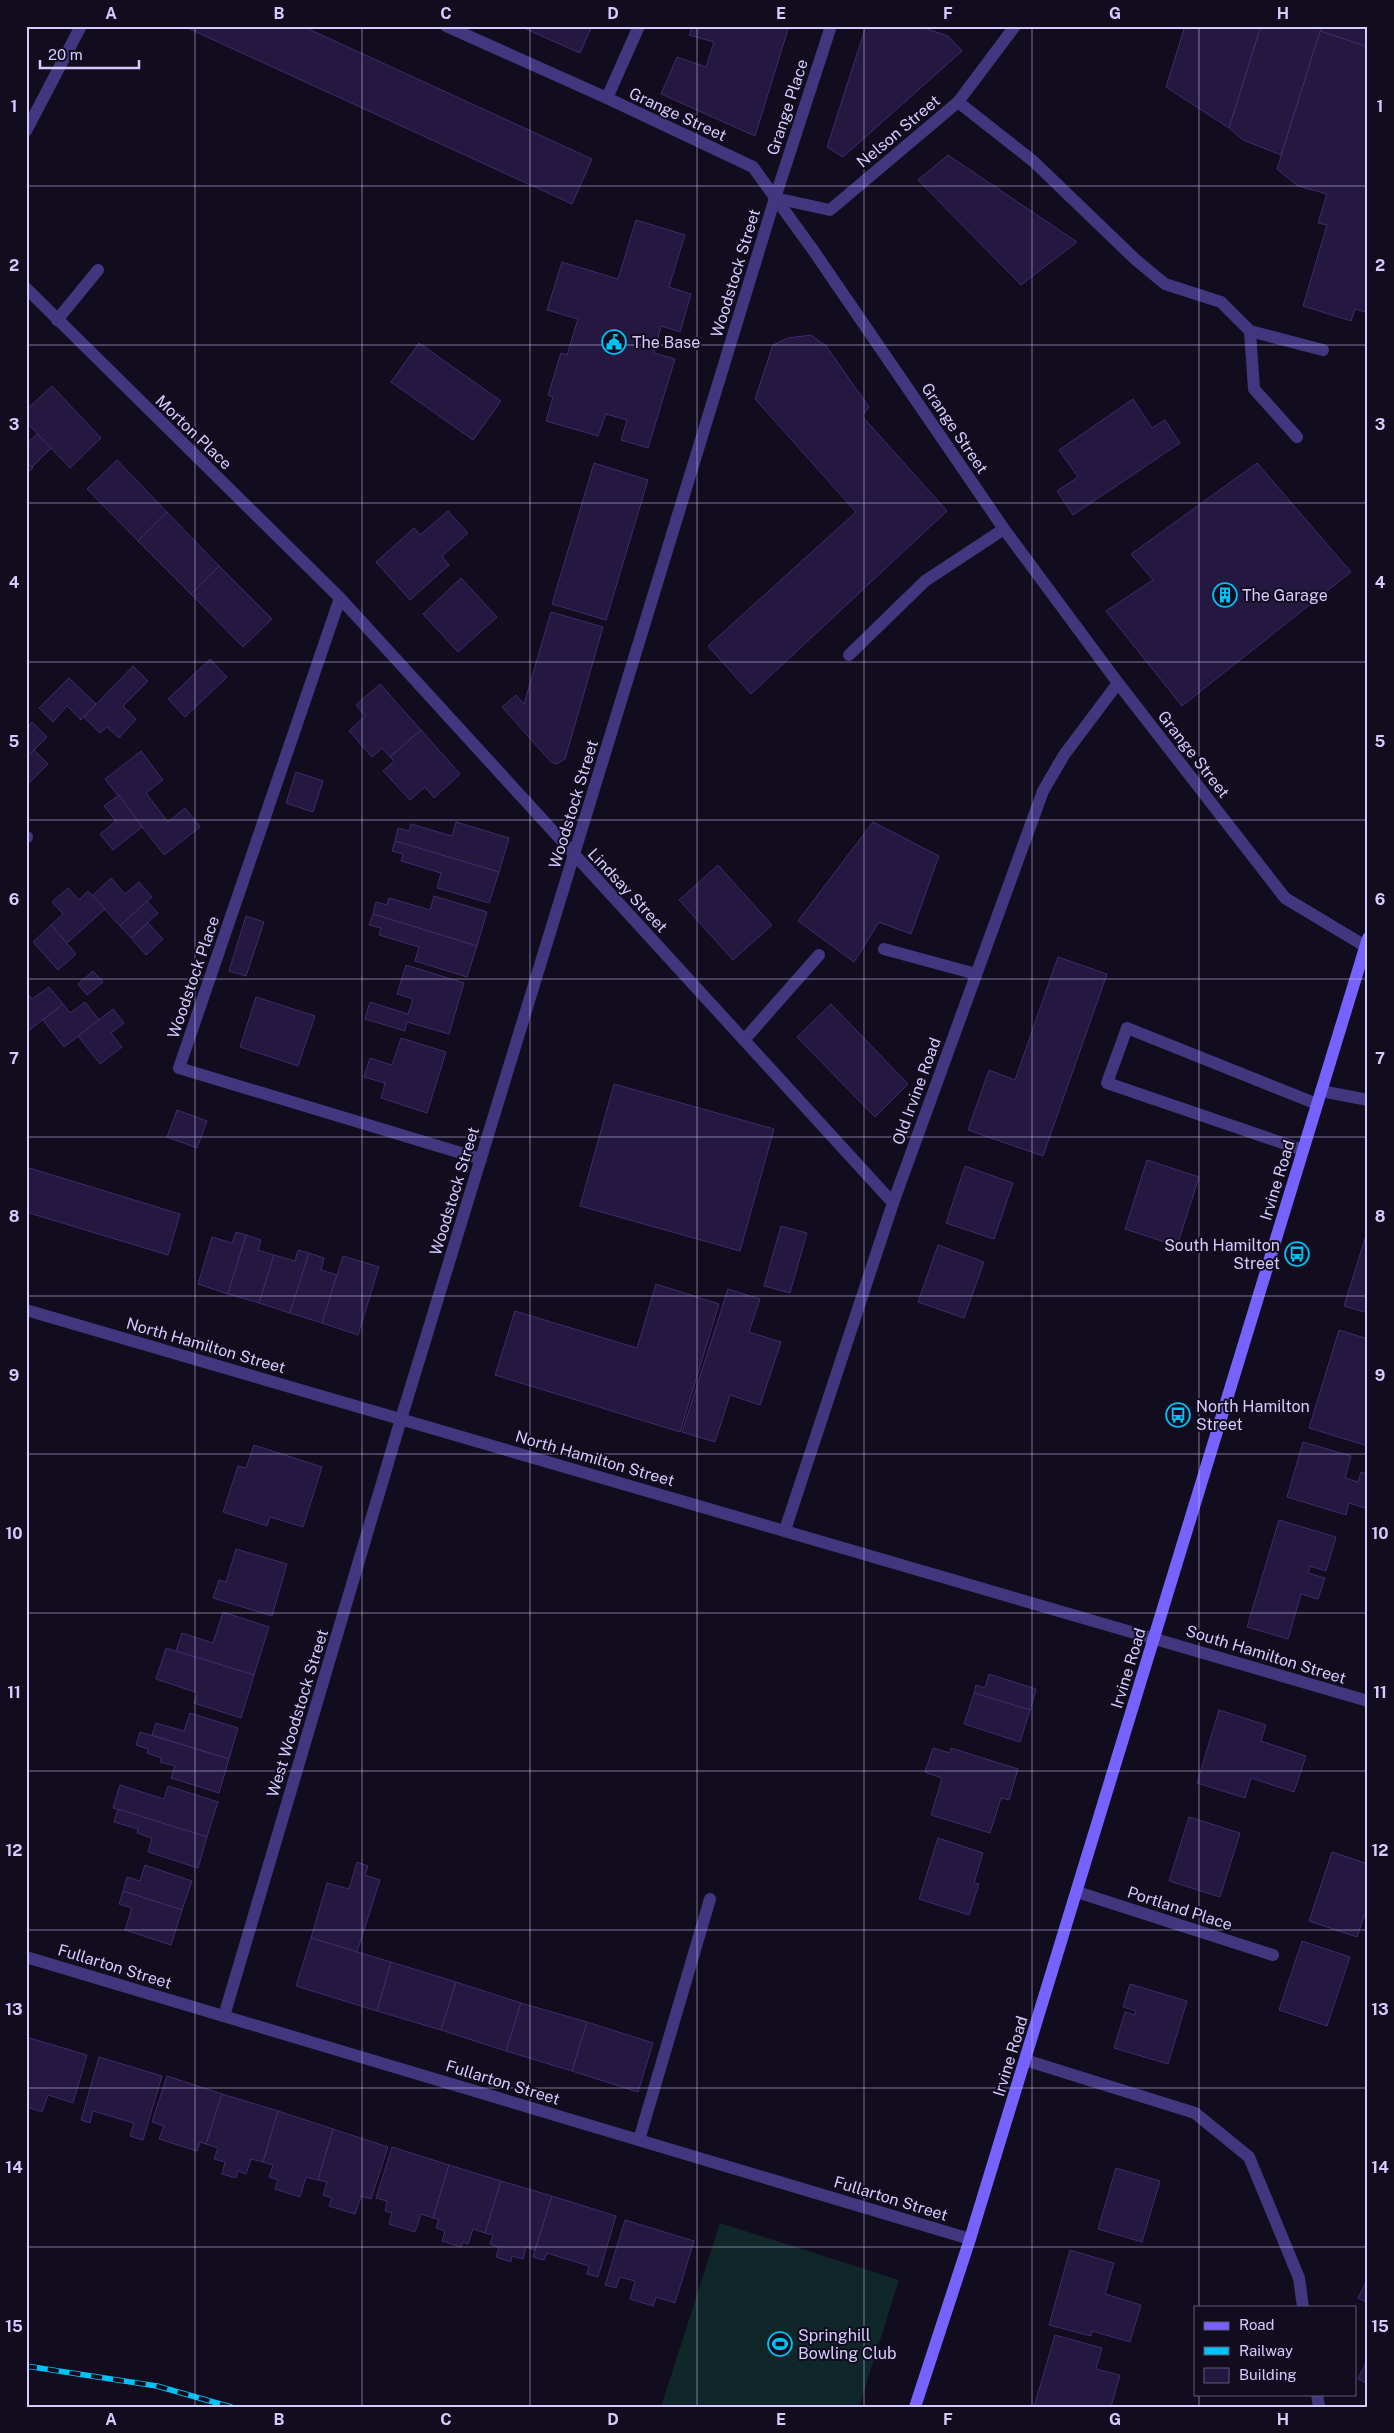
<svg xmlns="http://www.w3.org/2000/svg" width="1394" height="2433" font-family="'Public Sans',sans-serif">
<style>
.pitch{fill:#0f2729}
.building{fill:#251840;stroke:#3f2a6c}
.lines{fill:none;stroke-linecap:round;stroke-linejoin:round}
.service{stroke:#42377e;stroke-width:12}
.minor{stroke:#42377e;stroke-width:12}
.tertiary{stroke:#42377e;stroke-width:12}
.secondary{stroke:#7762ff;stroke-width:12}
.rail-casing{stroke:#00c2f5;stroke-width:5.5}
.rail{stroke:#120c1f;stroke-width:4;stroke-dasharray:11;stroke-linecap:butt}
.grid{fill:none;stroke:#d6cbff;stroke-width:1;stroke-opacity:0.55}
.labels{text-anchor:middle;stroke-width:4;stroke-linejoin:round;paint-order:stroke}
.street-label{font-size:16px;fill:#d6cbff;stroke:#120c1f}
.poi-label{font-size:16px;fill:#d6cbff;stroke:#120c1f;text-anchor:start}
.neatline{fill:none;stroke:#d6cbff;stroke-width:2}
.grid-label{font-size:16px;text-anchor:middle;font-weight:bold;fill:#d6cbff}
</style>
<rect width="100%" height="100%" fill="#120c1f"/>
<!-- pitch -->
<polygon class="pitch" points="720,2223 899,2280 859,2407 661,2407"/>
<!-- building -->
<g class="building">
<polygon points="183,26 302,26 592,159 572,204"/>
<polygon points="519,26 592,26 580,53"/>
<polygon points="693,26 789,26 755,136 661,94 677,57 706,67 714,42 689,35"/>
<polygon points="866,26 918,26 948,36 962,51 843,157 827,147"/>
<polygon points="1185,26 1261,26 1229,128 1166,87"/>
<polygon points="1261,26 1322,26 1281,155 1243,140 1229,128"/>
<polygon points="1322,26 1368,26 1368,47 1320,31"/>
<polygon points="1320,31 1368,47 1368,313 1355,309 1351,321 1303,306 1327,225 1318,223 1327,194 1298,186 1277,169"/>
<polygon points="948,155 1077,242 1021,285 918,180"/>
<polygon points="636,220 685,235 669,287 691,294 680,332 661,326 654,353 675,359 648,448 621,440 627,420 606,414 598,436 546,421 553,397 548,395 561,353 567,355 578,319 547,310 562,262 618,279"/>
<polygon points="811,335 826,346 869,407 862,416 947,511 751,694 708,646 856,512 755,399 773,345 788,338"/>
<polygon points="419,343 501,401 473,440 391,382"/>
<polygon points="52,386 101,438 70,468 26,422 26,410"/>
<polygon points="1133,399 1152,428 1165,420 1180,443 1073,515 1057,491 1078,477 1059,450"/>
<polygon points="37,434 51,448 32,467 26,461 26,444"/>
<polygon points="117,460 167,512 138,541 87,489"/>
<polygon points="26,461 33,468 26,474"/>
<polygon points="594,463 648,480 606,620 552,604"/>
<polygon points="1257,463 1351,572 1182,706 1106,611 1153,580 1131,554"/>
<polygon points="448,511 468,533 442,556 449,565 410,600 376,562 414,528 420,535"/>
<polygon points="167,512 219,566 191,594 138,541"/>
<polygon points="219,566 272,619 243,647 191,594"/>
<polygon points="461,578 497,617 458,652 423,614"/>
<polygon points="551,612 603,627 565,759 557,764 551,762 502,707 516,695 524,704"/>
<polygon points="210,659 227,677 185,717 168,699"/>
<polygon points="133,666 148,681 123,706 136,719 119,738 107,727 100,733 84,717"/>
<polygon points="69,678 96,704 81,720 67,706 53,722 39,708"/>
<polygon points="380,684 421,730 390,757 382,748 372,757 349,731 365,716 356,705"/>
<polygon points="32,722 47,737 26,758 26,728"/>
<polygon points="421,730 460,774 434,798 425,787 410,800 383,771 394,761 390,757"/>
<polygon points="34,750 48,764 26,786 26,758"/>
<polygon points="141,751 163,780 146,793 168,822 185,808 200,827 164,855 105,779"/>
<polygon points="296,772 323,781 313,812 286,803"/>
<polygon points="119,795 142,827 113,850 100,834 116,821 104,806"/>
<polygon points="456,822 509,838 499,872 395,841 398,828 409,831 411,824 452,836"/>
<polygon points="873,822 939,856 911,934 879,922 854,962 798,921"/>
<polygon points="395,841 499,872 489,903 437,888 441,873 401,861 403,854 392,851"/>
<polygon points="718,865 772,925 733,960 679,900"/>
<polygon points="111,878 125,894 139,882 152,897 120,926 92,896"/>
<polygon points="68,888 79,900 88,891 105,909 67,943 51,925 63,914 52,902"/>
<polygon points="434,896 487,912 477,946 373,914 376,902 387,905 389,898 430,910"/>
<polygon points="147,901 158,913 131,938 120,926"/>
<polygon points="373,914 477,946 467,977 415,961 419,947 379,935 381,928 369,925"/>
<polygon points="246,916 264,922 246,976 229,971"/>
<polygon points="148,923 163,939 146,955 131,938"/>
<polygon points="51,925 76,954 58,970 33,942"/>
<polygon points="1058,957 1107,974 1043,1156 968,1130 989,1070 1015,1080"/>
<polygon points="406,965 464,983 449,1034 407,1022 405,1031 365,1019 370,1002 408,1014 413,999 397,994"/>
<polygon points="93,971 103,982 87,995 78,984"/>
<polygon points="49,987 63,1004 28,1031 26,991 32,999"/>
<polygon points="256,997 315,1016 298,1066 240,1047"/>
<polygon points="85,1002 99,1020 64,1047 43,1020 63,1004 70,1013"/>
<polygon points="831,1004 908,1084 875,1117 797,1037"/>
<polygon points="113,1009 124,1023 111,1033 122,1047 100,1064 78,1036"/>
<polygon points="401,1038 446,1052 427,1113 381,1098 385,1083 364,1077 370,1058 392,1065"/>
<polygon points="614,1084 774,1129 740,1251 580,1206"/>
<polygon points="177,1110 207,1121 197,1148 167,1137"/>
<polygon points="1147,1160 1199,1177 1177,1246 1125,1229"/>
<polygon points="965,1166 1013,1183 994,1239 946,1223"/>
<polygon points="26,1167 180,1214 168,1255 26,1212"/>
<polygon points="781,1226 807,1233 790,1293 764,1286"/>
<polygon points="1368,1229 1368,1313 1344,1306"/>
<polygon points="236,1232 246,1235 228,1294 198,1284 212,1237 232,1243"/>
<polygon points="246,1235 261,1240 258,1250 274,1255 259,1303 228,1294"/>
<polygon points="938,1245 984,1262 964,1318 918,1302"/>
<polygon points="298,1250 309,1253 290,1313 259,1303 274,1255 295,1261"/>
<polygon points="309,1253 324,1258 321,1270 337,1275 322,1323 290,1313"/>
<polygon points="343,1256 379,1267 358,1335 322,1323"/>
<polygon points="656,1284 719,1304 680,1432 495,1375 515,1311 637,1348"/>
<polygon points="728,1289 760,1299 749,1332 781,1342 760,1405 730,1395 715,1442 682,1432"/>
<polygon points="1339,1330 1368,1339 1368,1446 1309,1428"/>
<polygon points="1303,1442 1351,1456 1345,1478 1358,1482 1361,1472 1368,1474 1368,1509 1349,1503 1346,1515 1287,1497"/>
<polygon points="254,1445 322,1467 303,1527 270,1517 267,1526 223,1512 238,1466 246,1468"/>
<polygon points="1279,1520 1336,1537 1326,1571 1310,1566 1308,1573 1325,1578 1318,1599 1301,1594 1288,1639 1247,1627"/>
<polygon points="236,1549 287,1564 272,1616 213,1598 219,1580 226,1582"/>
<polygon points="223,1612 269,1627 254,1675 176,1651 182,1633 213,1643"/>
<polygon points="166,1648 254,1675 241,1718 194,1703 198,1693 156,1679"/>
<polygon points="989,1674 1036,1689 1030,1710 974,1693 976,1685 985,1688"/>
<polygon points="974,1693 1030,1710 1020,1742 964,1724"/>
<polygon points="1219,1710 1266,1725 1261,1741 1306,1756 1294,1792 1251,1778 1245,1798 1197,1783"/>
<polygon points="190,1713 238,1728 229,1759 152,1735 156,1723 184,1731"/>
<polygon points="140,1732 229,1759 219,1793 171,1778 175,1766 160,1762 161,1758 147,1753 148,1749 136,1745"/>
<polygon points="933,1748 950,1753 951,1748 1018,1769 1009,1800 1001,1798 990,1833 931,1815 942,1778 925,1772"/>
<polygon points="120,1785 164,1799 168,1786 218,1802 207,1837 113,1808"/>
<polygon points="118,1809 207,1837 198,1868 148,1852 152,1838 137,1833 138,1829 114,1822"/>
<polygon points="1189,1817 1240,1833 1220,1897 1169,1881"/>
<polygon points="938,1838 983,1853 974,1883 979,1884 969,1915 919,1899"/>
<polygon points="1332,1852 1368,1864 1368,1905 1357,1937 1309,1921"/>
<polygon points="357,1862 368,1866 365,1875 380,1880 357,1952 311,1938 327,1883 349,1889"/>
<polygon points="145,1865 192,1881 182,1910 123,1891 127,1877 140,1881"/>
<polygon points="123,1891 182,1910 171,1945 125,1930 132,1908 119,1904"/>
<polygon points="311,1938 391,1962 377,2011 296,1986"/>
<polygon points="1302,1941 1350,1957 1327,2026 1279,2010"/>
<polygon points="391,1962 456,1982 441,2030 377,2011"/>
<polygon points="456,1982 521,2003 506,2051 441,2030"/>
<polygon points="1130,1984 1187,2001 1168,2064 1114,2048 1125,2012 1135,2015 1136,2011 1123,2007"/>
<polygon points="521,2003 587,2022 572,2071 506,2051"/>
<polygon points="587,2022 653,2043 638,2092 572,2071"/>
<polygon points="26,2037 87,2055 73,2103 48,2095 42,2112 26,2107"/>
<polygon points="99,2057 162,2076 143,2140 130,2136 134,2123 93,2111 90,2123 81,2120"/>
<polygon points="167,2076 222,2094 206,2144 200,2142 197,2151 159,2139 164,2126 152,2122"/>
<polygon points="222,2094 278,2111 263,2162 251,2159 246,2174 238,2171 236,2178 222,2174 225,2162 214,2159 218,2148 206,2144"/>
<polygon points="278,2111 333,2129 318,2180 306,2177 300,2197 275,2189 278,2180 269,2177 273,2165 263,2162"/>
<polygon points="333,2129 388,2147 371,2199 361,2196 355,2214 329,2206 332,2198 323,2195 327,2182 318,2180"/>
<polygon points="392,2147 449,2165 433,2218 421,2214 415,2232 389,2224 392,2213 385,2211 387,2201 376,2198"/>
<polygon points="449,2165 501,2181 485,2233 473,2229 468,2244 463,2242 461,2247 442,2241 445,2231 436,2228 439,2219 433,2218"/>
<polygon points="1116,2168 1160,2181 1142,2242 1098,2229"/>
<polygon points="501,2181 552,2196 535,2250 526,2247 523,2259 512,2256 511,2262 496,2257 499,2247 490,2244 493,2235 485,2233"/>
<polygon points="552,2196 616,2216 598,2277 587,2274 589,2266 547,2253 544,2260 533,2257"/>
<polygon points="625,2220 694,2241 675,2303 656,2297 653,2306 630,2299 635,2281 620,2277 616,2288 605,2285"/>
<polygon points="1070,2250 1114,2263 1105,2294 1141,2305 1130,2342 1092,2331 1091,2336 1049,2325"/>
<polygon points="1368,2278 1368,2303 1358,2298"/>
<polygon points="1055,2335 1102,2348 1096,2369 1120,2375 1111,2407 1034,2407"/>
<polygon points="1368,2358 1368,2384 1358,2379"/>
</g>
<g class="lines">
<!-- service -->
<g class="service">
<polyline points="607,98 639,26"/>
<polyline points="958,102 1033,161 1136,260 1165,284 1221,302 1250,331 1323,350"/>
<polyline points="57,320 98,270"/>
<polyline points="1250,331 1254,389 1297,437"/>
<polyline points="849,655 925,581 1004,529"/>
<polyline points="26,837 27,837"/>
<polyline points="884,949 976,974"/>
<polyline points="744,1040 819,955"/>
<polyline points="1321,1091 1368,1100"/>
<polyline points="1303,1150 1107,1083 1127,1028 1317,1104"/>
<polyline points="639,2140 710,1899"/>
</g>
<!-- minor -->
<g class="minor">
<polyline points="446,26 607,98 753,167 813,250 1004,529 1118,683 1285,898 1365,946"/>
<polyline points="26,131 81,26"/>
<polyline points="775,198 830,210 958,102 1015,26"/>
<polyline points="26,288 340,598 893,1203"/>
<polyline points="340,598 179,1068 481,1159"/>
<polyline points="785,1530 893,1203 1043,791 1064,755 1118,683"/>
<polyline points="1077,1892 1273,1955"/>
<polyline points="26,1957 970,2239"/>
<polyline points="224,2016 401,1419 775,198 831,26"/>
<polyline points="1025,2060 1195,2113 1249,2157 1299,2278 1303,2307"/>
<polyline points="1317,2394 1319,2407"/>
</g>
<!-- tertiary -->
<polyline class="tertiary" points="26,1310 1368,1701"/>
<!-- secondary -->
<polyline class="secondary" points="915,2407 970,2239 1368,938"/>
<!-- rail casing -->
<g class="rail-casing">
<polyline id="rail" points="26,2366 157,2386 231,2407"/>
</g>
<!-- rail -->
<use href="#rail" class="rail"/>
</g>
<!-- grid -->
<path class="grid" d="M195,26V2407M362,26V2407M530,26V2407M697,26V2407M864,26V2407M1032,26V2407M1199,26V2307M26,186H1368M26,345H1368M26,503H1368M26,662H1368M26,820H1368M26,979H1368M26,1137H1368M26,1296H1368M26,1454H1368M26,1613H1368M26,1771H1368M26,1930H1368M26,2088H1368M26,2247H1368M1199,2394V2407"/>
<!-- icons -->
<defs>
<g id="civic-ring" transform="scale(1.25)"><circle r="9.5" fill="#120c1f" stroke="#00c2f5" stroke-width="1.5"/><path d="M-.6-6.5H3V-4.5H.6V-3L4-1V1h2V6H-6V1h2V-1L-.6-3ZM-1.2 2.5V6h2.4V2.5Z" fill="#00c2f5"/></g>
<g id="building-ring" transform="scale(1.25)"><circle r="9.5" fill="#120c1f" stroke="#00c2f5" stroke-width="1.5"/><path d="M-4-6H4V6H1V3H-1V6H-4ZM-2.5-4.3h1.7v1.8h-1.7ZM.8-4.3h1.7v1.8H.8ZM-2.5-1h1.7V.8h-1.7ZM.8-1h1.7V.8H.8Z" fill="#00c2f5"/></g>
<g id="bus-ring" transform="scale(1.25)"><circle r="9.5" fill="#120c1f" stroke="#00c2f5" stroke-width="1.5"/><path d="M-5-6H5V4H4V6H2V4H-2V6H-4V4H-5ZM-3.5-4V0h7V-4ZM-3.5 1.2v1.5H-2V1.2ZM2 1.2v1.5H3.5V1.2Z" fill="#00c2f5"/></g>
<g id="stadium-ring" transform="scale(1.25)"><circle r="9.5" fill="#120c1f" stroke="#00c2f5" stroke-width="1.5"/><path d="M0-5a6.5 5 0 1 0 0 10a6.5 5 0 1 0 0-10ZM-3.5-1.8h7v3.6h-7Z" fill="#00c2f5"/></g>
</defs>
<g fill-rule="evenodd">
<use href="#civic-ring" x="614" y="342"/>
<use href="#building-ring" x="1225" y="595"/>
<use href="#bus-ring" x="1297" y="1254"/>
<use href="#bus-ring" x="1178" y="1415"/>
<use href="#stadium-ring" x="780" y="2344"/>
</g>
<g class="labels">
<!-- street labels -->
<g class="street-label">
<text transform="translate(787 107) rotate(-72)" y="6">Grange Place</text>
<text transform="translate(678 114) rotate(25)" y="6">Grange Street</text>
<text transform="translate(898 131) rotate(-40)" y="6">Nelson Street</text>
<text transform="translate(735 273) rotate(-73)" y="6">Woodstock Street</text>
<text transform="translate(955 428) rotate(56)" y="6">Grange Street</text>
<text transform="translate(194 432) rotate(44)" y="6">Morton Place</text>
<text transform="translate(1194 754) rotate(52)" y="6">Grange Street</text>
<text transform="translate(573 804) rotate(-73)" y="6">Woodstock Street</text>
<text transform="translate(628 890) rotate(47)" y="6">Lindsay Street</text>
<text transform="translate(193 977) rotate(-71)" y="6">Woodstock Place</text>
<text transform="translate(916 1091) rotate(-70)" y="6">Old Irvine Road</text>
<text transform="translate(1277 1180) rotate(-73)" y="6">Irvine Road</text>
<text transform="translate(454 1191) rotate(-73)" y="6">Woodstock Street</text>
<text transform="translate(206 1345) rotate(16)" y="6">North Hamilton Street</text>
<text transform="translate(595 1458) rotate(16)" y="6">North Hamilton Street</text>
<text transform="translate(1266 1654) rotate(17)" y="6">South Hamilton Street</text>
<text transform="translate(1128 1668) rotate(-73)" y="6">Irvine Road</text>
<text transform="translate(297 1713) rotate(-73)" y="6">West Woodstock Street</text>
<text transform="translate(1180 1908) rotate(18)" y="6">Portland Place</text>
<text transform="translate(115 1966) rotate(17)" y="6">Fullarton Street</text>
<text transform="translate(1010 2056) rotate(-73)" y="6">Irvine Road</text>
<text transform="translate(503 2082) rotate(17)" y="6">Fullarton Street</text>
<text transform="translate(891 2198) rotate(17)" y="6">Fullarton Street</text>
</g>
<!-- poi labels -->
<g class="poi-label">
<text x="632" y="348">The Base</text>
<text x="1242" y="601">The Garage</text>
<text x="1280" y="1251" text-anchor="end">South Hamilton<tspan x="1280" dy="18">Street</tspan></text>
<text x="1196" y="1412">North Hamilton<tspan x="1196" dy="18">Street</tspan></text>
<text x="798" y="2341">Springhill<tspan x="798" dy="18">Bowling Club</tspan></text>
</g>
</g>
<!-- border -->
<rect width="1394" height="2433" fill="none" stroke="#120c1f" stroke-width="55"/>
<!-- legend -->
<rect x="1194" y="2306" width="162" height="90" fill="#120c1f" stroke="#605879"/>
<rect x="1204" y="2322" width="25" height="8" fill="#7762ff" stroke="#605879"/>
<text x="1239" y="2330" font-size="15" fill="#d6cbff">Road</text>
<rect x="1204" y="2347" width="25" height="8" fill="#00c2f5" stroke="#605879"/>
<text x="1239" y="2356" font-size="15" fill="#d6cbff">Railway</text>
<rect x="1204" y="2368" width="25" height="15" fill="#251840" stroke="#605879"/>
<text x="1239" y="2380" font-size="15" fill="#d6cbff">Building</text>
<!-- scale -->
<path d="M40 60v8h99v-8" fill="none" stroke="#d6cbff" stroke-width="2.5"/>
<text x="48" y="60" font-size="15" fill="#d6cbff" stroke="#120c1f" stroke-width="4" paint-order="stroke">20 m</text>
<rect x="28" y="28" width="1338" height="2378" class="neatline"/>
<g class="grid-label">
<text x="111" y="19">A</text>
<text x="279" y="19">B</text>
<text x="446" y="19">C</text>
<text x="613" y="19">D</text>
<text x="781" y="19">E</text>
<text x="948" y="19">F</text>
<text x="1115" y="19">G</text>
<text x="1283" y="19">H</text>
<text x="14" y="112">1</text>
<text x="1380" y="112">1</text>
<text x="14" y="271">2</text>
<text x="1380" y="271">2</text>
<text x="14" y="430">3</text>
<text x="1380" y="430">3</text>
<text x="14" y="588">4</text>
<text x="1380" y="588">4</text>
<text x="14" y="747">5</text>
<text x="1380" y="747">5</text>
<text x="14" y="905">6</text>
<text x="1380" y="905">6</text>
<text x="14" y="1064">7</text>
<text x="1380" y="1064">7</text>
<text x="14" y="1222">8</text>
<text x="1380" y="1222">8</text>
<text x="14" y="1381">9</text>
<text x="1380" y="1381">9</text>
<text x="14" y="1539">10</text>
<text x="1380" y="1539">10</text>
<text x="14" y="1698">11</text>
<text x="1380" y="1698">11</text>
<text x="14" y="1856">12</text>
<text x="1380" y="1856">12</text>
<text x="14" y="2015">13</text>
<text x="1380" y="2015">13</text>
<text x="14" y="2173">14</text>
<text x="1380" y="2173">14</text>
<text x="14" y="2332">15</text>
<text x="1380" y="2332">15</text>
<text x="111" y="2425">A</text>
<text x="279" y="2425">B</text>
<text x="446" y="2425">C</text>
<text x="613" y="2425">D</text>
<text x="781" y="2425">E</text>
<text x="948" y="2425">F</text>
<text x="1115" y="2425">G</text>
<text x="1283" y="2425">H</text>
</g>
</svg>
